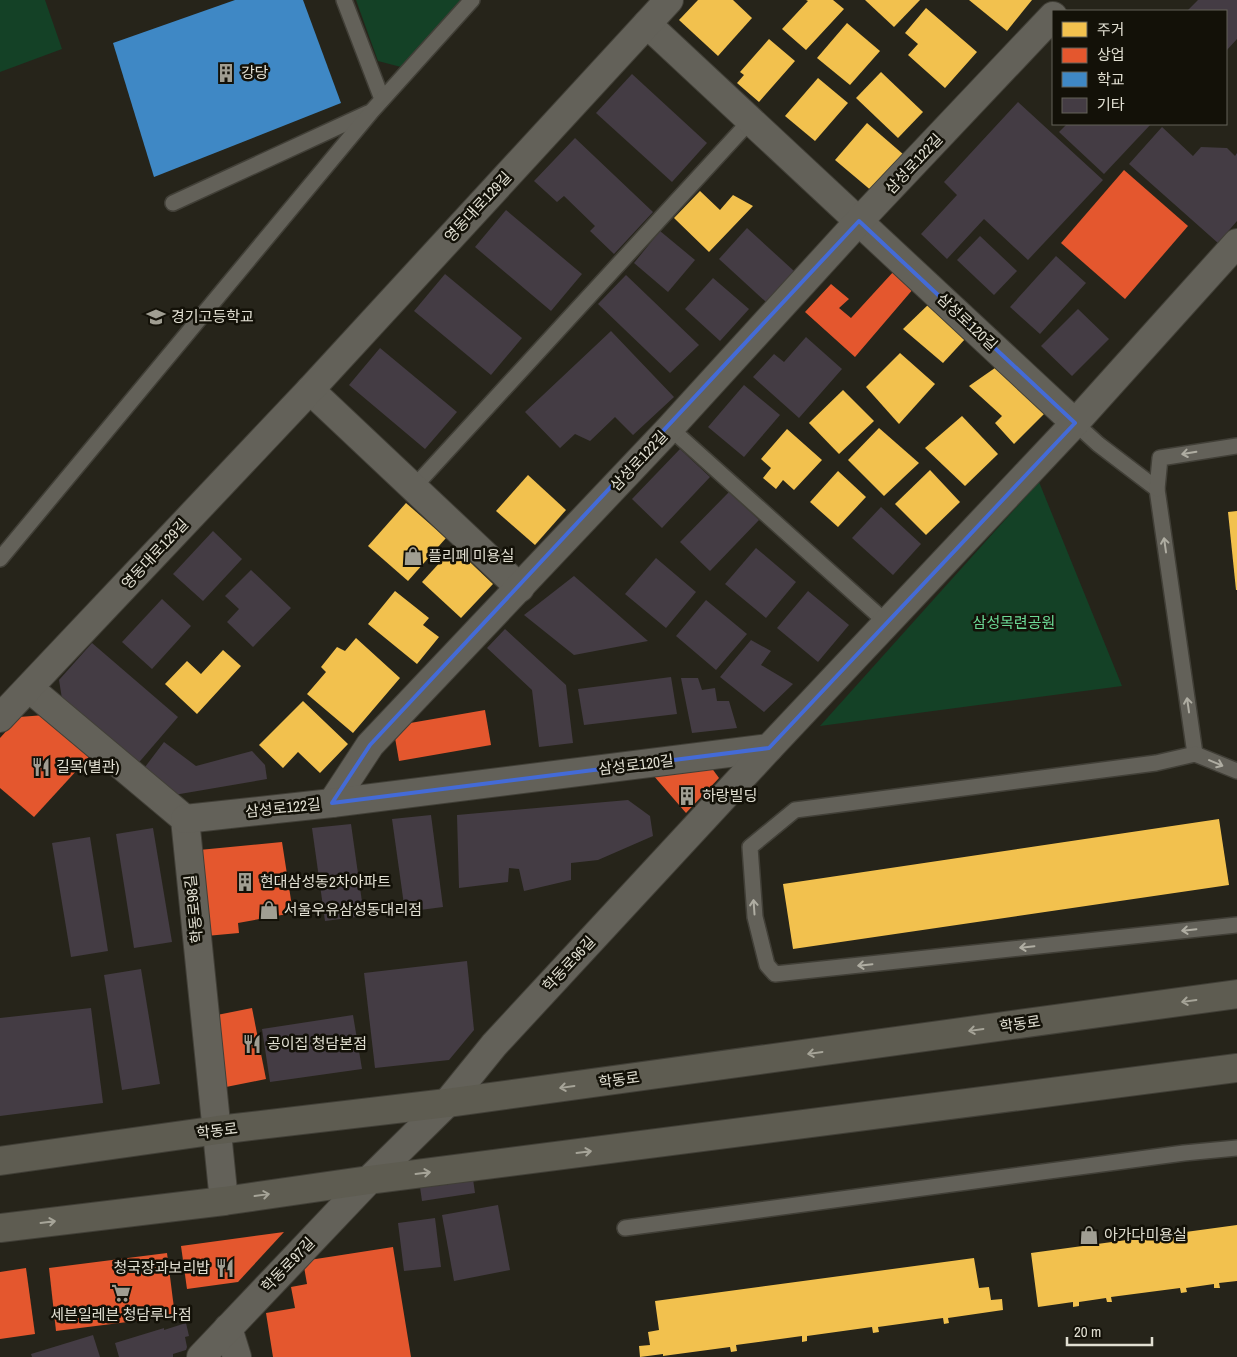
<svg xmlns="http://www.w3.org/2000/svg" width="1237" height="1357" font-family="'Archivo Narrow','Noto Sans KR',sans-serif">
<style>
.green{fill:#144126}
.homes{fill:#f2c14e}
.shops{fill:#e4572e}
.schools{fill:#3f88c5}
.building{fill:#443c44}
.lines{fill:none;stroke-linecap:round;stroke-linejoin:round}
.service-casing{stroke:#413f37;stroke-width:18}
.minor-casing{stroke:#413f37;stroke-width:30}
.secondary-casing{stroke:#413f37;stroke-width:30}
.service{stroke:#636159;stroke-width:15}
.minor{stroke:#636159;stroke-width:28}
.secondary{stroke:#5e5c51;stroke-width:28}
.oneway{stroke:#afada2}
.oneway2{stroke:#a6a498}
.marked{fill:none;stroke:#446bd7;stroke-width:4;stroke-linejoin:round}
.labels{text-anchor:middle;stroke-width:5;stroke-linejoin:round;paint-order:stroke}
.poi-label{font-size:15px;fill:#e1dfd2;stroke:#131108;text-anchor:start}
.street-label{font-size:15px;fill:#e1dfd2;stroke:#131108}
.park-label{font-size:15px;fill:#6cda96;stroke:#131108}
</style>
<rect width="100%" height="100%" fill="#26241a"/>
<!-- green -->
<g class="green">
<polygon points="0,0 45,0 62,49 0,72"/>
<polygon points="356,0 462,0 401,67 378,61"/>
<polygon points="1039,482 1122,686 820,726"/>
</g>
<!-- homes -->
<g class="homes">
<polygon points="698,0 733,0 752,18 718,56 679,20"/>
<polygon points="806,0 833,0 844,9 806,50 782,29 808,1"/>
<polygon points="865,0 920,0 894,27"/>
<polygon points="969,0 1032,0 1007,31"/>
<polygon points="926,8 977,52 945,88 908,55 918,44 905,33"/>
<polygon points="847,23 880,51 850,85 817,58"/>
<polygon points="769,39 795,61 759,102 737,83 744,75 740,72"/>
<polygon points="881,72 923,112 898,138 856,98"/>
<polygon points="818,78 848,103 815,141 785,116"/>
<polygon points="867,123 904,155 873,192 835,160"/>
<polygon points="700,191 720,210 733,195 753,206 709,252 674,218"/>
<polygon points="931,302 966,338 943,363 903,329"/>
<polygon points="900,353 935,384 899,424 866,387"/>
<polygon points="1005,361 1046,402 1044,414 1014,444 995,423 1002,416 969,386"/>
<polygon points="843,390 874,421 839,454 809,423"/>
<polygon points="962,416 998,454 965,486 925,448"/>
<polygon points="879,428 919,463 884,496 848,460"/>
<polygon points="787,429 822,460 794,490 783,480 776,489 763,478 771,468 761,459"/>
<polygon points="930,470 960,502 926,535 895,504"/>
<polygon points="838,471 866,497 838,527 810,502"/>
<polygon points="528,475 566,510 535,545 496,511"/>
<polygon points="406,503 446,538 408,581 368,546"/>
<polygon points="1237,511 1237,590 1236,590 1228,512"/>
<polygon points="454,547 493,584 461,618 422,582"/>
<polygon points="395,591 429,618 423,625 439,637 417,664 368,624"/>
<polygon points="356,638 400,678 353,733 307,694 326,672 321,667 337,647 345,651"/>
<polygon points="223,650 241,666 197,714 165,684 187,661 201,674"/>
<polygon points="303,701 348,744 320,773 298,752 283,768 259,745"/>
<polygon points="1219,819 1229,885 793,949 783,884"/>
<polygon points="1237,1225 1237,1281 1219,1283 1220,1288 1214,1288 1214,1284 1186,1288 1187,1292 1181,1293 1180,1288 1111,1297 1112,1302 1107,1302 1106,1298 1079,1302 1079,1306 1073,1307 1073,1302 1038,1307 1031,1253"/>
<polygon points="974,1258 979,1288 989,1287 991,1300 1002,1299 1003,1310 948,1318 949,1323 944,1324 943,1318 878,1327 879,1332 873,1333 872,1327 807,1336 807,1341 802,1342 802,1336 736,1345 737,1351 731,1352 730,1347 663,1356 663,1354 640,1357 639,1346 650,1345 648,1332 659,1330 655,1301"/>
</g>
<!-- shops -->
<g class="shops">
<polygon points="1124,170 1188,226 1125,299 1061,243"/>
<polygon points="894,271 914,288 855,357 805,312 831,284 849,299 839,308 851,318"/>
<polygon points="485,710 491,745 399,761 393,726"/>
<polygon points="45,715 89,757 34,817 0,788 0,738 19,717"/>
<polygon points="708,763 719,778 686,813 653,775"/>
<polygon points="282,842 293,913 238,923 239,933 206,936 199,850"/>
<polygon points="252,1008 266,1079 221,1088 207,1017"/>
<polygon points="284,1232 238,1282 187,1289 181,1246"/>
<polygon points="393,1247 411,1357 273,1357 266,1313 295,1308 291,1287 307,1284 303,1261"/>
<polygon points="167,1253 175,1316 56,1331 49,1268"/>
<polygon points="26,1268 35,1334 0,1339 0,1272"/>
</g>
<!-- schools -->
<polygon class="schools" points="235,0 303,0 341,103 154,177 113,43"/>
<!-- building -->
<g class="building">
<polygon points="1198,0 1237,0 1237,39 1226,51 1226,11 1187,11"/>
<polygon points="632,74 707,143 672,182 596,113"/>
<polygon points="1018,102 1103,180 1028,260 984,219 947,259 921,234 957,195 944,182"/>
<polygon points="1067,124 1151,124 1104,174 1059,132"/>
<polygon points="1162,127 1193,156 1201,147 1227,148 1235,156 1237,153 1237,221 1218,243 1129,164"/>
<polygon points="575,138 653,212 614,254 590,231 595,226 564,196 557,202 534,181"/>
<polygon points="506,210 582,274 551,311 475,247"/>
<polygon points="747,228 794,271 766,302 719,259"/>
<polygon points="660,231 695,260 668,292 634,263"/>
<polygon points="980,236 1017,271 994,295 957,260"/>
<polygon points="1056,256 1086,283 1040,334 1010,307"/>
<polygon points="445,274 522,338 491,375 414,311"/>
<polygon points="626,275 699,345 670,373 598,304"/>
<polygon points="713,278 749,309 720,341 685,309"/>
<polygon points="1078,309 1109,339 1072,376 1041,346"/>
<polygon points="611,331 674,397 633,435 615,417 590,441 575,434 560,448 525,412"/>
<polygon points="806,337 842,369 799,418 753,377 774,354 784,362"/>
<polygon points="380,348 457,412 425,449 349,385"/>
<polygon points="744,385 780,415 744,457 708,427"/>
<polygon points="680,449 710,477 662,528 632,499"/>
<polygon points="729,492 759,520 710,571 680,542"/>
<polygon points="881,507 921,544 893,575 852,538"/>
<polygon points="213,531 242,559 203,601 173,574"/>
<polygon points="756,548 796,582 766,618 725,584"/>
<polygon points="656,558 696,592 666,628 625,594"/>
<polygon points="251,570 291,608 253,647 227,622 239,609 225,596"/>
<polygon points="574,576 648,641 574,655 524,615"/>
<polygon points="808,591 849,625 818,662 777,628"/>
<polygon points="162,599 191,626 152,669 122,642"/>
<polygon points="706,600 747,634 716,670 676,636"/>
<polygon points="505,629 566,685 573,743 539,747 532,690 487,648"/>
<polygon points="751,640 771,651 761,665 793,684 764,712 720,677"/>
<polygon points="92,643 178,717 135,767 63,705 59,680"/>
<polygon points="671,677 677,714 584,725 578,689"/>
<polygon points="681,678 698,678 702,690 715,688 717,701 729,701 737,728 692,733"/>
<polygon points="164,742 196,766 252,751 265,765 267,779 174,795 142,771"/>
<polygon points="628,800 650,816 653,836 598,860 571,863 571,880 524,891 519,869 509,868 508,882 459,888 457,815"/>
<polygon points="431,815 443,907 405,912 392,819"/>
<polygon points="351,824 364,916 325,921 312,828"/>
<polygon points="153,828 172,942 134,948 116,834"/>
<polygon points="90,837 108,951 71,957 52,843"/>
<polygon points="467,961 474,1030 449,1060 375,1068 364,973"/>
<polygon points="141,969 160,1084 122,1090 104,975"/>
<polygon points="91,1008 103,1103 0,1116 0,1018"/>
<polygon points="353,1015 362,1069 270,1082 262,1029"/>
<polygon points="473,1179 475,1193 422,1201 420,1187"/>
<polygon points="498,1205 510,1270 454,1281 442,1215"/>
<polygon points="435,1218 441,1267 404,1271 398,1223"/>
<polygon points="186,1323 189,1336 185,1337 187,1347 186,1350 173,1354 173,1357 119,1357 115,1343 164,1328 164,1330"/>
<polygon points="93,1335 100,1357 32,1357 31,1354"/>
</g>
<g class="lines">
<!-- service casing -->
<g class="service-casing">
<g id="service">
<polyline points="344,0 382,99"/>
<polyline points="173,203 368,113"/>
<polyline points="1075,423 1098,444 1157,489 1195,754"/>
<polyline points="670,428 887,623"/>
<polyline points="414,487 750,121"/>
<polyline points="1157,489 1160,458 1237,446"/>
<polyline points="0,559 372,111 472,0"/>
<polyline points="1237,771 1195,754 1156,763 795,810 750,847 755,917 767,965 775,974 1237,925"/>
<polyline points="625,1228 1184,1153 1237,1148"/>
</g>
</g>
<!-- minor casing -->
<g class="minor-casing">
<g id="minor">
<polyline points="647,24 1075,423"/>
<polyline points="310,390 520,588"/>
<polyline points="29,688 185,819 224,1201"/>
<polyline points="0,718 310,390 669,0"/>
<polyline points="332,803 370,745 670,428 859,221 1053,16"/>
<polyline points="185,819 332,803 769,748"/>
<polyline points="228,1328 237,1357"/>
<polyline points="201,1357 369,1180 447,1103 494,1045 769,748 1075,423 1237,243"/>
</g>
</g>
<!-- secondary casing -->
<g class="secondary-casing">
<g id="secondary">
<polyline points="0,1161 218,1130 447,1103 1237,994"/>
<polyline points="0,1228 224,1201 369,1180 1237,1068"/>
</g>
</g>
<!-- service -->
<use href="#service" class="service"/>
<!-- minor -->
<use href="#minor" class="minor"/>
<!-- secondary -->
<use href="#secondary" class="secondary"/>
</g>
<!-- one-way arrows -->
<defs><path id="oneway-shaft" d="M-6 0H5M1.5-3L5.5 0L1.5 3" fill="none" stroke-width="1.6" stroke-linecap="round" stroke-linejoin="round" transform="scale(1.25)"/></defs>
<g class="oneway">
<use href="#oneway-shaft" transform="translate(1189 453) rotate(171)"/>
<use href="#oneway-shaft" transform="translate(1165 545) rotate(-98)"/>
<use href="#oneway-shaft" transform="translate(1188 705) rotate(-98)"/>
<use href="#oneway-shaft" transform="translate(1216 763) rotate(23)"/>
<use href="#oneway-shaft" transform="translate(754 907) rotate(-94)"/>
<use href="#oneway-shaft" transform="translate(1189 930) rotate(174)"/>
<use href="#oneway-shaft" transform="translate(1027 947) rotate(174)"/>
<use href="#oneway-shaft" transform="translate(865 965) rotate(174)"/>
</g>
<g class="oneway2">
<use href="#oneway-shaft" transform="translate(1189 1001) rotate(172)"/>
<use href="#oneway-shaft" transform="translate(976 1030) rotate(172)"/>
<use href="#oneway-shaft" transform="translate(815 1053) rotate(172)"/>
<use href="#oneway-shaft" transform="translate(567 1087) rotate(172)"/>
<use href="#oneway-shaft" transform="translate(584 1152) rotate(-7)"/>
<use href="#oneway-shaft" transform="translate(423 1173) rotate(-7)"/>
<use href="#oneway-shaft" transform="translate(262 1195) rotate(-8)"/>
<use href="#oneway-shaft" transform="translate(48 1222) rotate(-7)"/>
</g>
<!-- marked area -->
<path class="marked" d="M859,221L1075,423L769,748L332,803L370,745Z"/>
<!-- icons -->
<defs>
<g id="building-bare" transform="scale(1.5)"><path d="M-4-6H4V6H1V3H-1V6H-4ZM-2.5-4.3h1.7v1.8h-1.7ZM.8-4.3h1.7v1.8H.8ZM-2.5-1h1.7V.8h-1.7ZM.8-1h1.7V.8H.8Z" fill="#a09e92" stroke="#131108" stroke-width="2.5" paint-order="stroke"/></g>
<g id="school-bare" transform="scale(1.5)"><path d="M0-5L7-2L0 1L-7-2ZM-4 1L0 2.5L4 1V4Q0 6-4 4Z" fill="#a09e92" stroke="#131108" stroke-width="2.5" paint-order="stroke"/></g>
<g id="shop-bare" transform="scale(1.5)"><path d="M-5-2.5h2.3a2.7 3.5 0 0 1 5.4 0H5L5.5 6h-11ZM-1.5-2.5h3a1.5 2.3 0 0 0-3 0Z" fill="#a09e92" stroke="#131108" stroke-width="2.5" paint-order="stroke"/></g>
<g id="restaurant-bare" transform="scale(1.5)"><path d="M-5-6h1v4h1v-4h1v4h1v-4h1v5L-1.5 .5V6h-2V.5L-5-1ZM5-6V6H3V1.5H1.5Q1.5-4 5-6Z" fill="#a09e92" stroke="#131108" stroke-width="2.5" paint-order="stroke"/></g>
<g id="supermarket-bare" transform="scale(1.5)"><path d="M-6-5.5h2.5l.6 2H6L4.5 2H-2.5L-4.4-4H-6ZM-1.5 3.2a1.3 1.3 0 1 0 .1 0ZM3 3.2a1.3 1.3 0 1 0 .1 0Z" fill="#a09e92" stroke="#131108" stroke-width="2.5" paint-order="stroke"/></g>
</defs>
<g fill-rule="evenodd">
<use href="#building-bare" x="226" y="73"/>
<use href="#school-bare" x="156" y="317"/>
<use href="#shop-bare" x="413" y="556"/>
<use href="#restaurant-bare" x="41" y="767"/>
<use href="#building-bare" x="687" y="796"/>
<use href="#building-bare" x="245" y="882"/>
<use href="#shop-bare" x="269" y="910"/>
<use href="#restaurant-bare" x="252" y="1044"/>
<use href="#shop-bare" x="1089" y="1235"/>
<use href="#restaurant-bare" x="225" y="1268"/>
<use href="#supermarket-bare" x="121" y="1293"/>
</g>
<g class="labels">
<!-- poi labels -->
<g class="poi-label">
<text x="241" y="78">강당</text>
<text x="171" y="322">경기고등학교</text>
<text x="428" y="561">플리페 미용실</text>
<text x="56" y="772">길목(별관)</text>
<text x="702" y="801">하랑빌딩</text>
<text x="260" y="887">현대삼성동2차아파트</text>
<text x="284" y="915">서울우유삼성동대리점</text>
<text x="267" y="1049">공이집 청담본점</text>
<text x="1104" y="1240">아가다미용실</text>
<text x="210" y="1273" text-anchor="end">청국장과보리밥</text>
<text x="121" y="1320" text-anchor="middle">세븐일레븐 청담루나점</text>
</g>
<!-- street labels -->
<g class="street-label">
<text transform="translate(914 164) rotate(-47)" y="5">삼성로122길</text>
<text transform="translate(478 207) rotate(-47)" y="5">영동대로129길</text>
<text transform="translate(967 322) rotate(43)" y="5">삼성로120길</text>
<text transform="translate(639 461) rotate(-47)" y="5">삼성로122길</text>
<text transform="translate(155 554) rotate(-47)" y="5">영동대로129길</text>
<text transform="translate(636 765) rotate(-7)" y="5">삼성로120길</text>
<text transform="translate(283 808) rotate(-6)" y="5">삼성로122길</text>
<text transform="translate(194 909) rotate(-96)" y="5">학동로98길</text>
<text transform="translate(569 964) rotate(-47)" y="5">학동로96길</text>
<text transform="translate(1020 1024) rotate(-8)" y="5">학동로</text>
<text transform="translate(619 1080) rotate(-8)" y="5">학동로</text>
<text transform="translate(217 1131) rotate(-7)" y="5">학동로</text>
<text transform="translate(288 1265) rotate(-46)" y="5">학동로97길</text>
</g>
<!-- park labels -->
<g class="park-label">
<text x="1014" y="628">삼성목련공원</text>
</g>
</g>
<!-- legend -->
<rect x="1052" y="10" width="175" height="115" fill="#131108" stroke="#656359"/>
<rect x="1062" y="22" width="25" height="15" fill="#f2c14e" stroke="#656359"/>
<text x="1097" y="35" font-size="15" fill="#e1dfd2">주거</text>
<rect x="1062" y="48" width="25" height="15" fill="#e4572e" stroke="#656359"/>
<text x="1097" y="60" font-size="15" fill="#e1dfd2">상업</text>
<rect x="1062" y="72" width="25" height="15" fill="#3f88c5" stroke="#656359"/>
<text x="1097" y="85" font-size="15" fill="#e1dfd2">학교</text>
<rect x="1062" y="98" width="25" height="15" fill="#443c44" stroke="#656359"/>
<text x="1097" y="110" font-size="15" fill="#e1dfd2">기타</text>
<!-- scale -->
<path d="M1067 1337v8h85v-8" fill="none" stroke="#e1dfd2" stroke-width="2.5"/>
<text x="1074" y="1337" font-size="15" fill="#e1dfd2" stroke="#131108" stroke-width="4" paint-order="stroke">20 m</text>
</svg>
